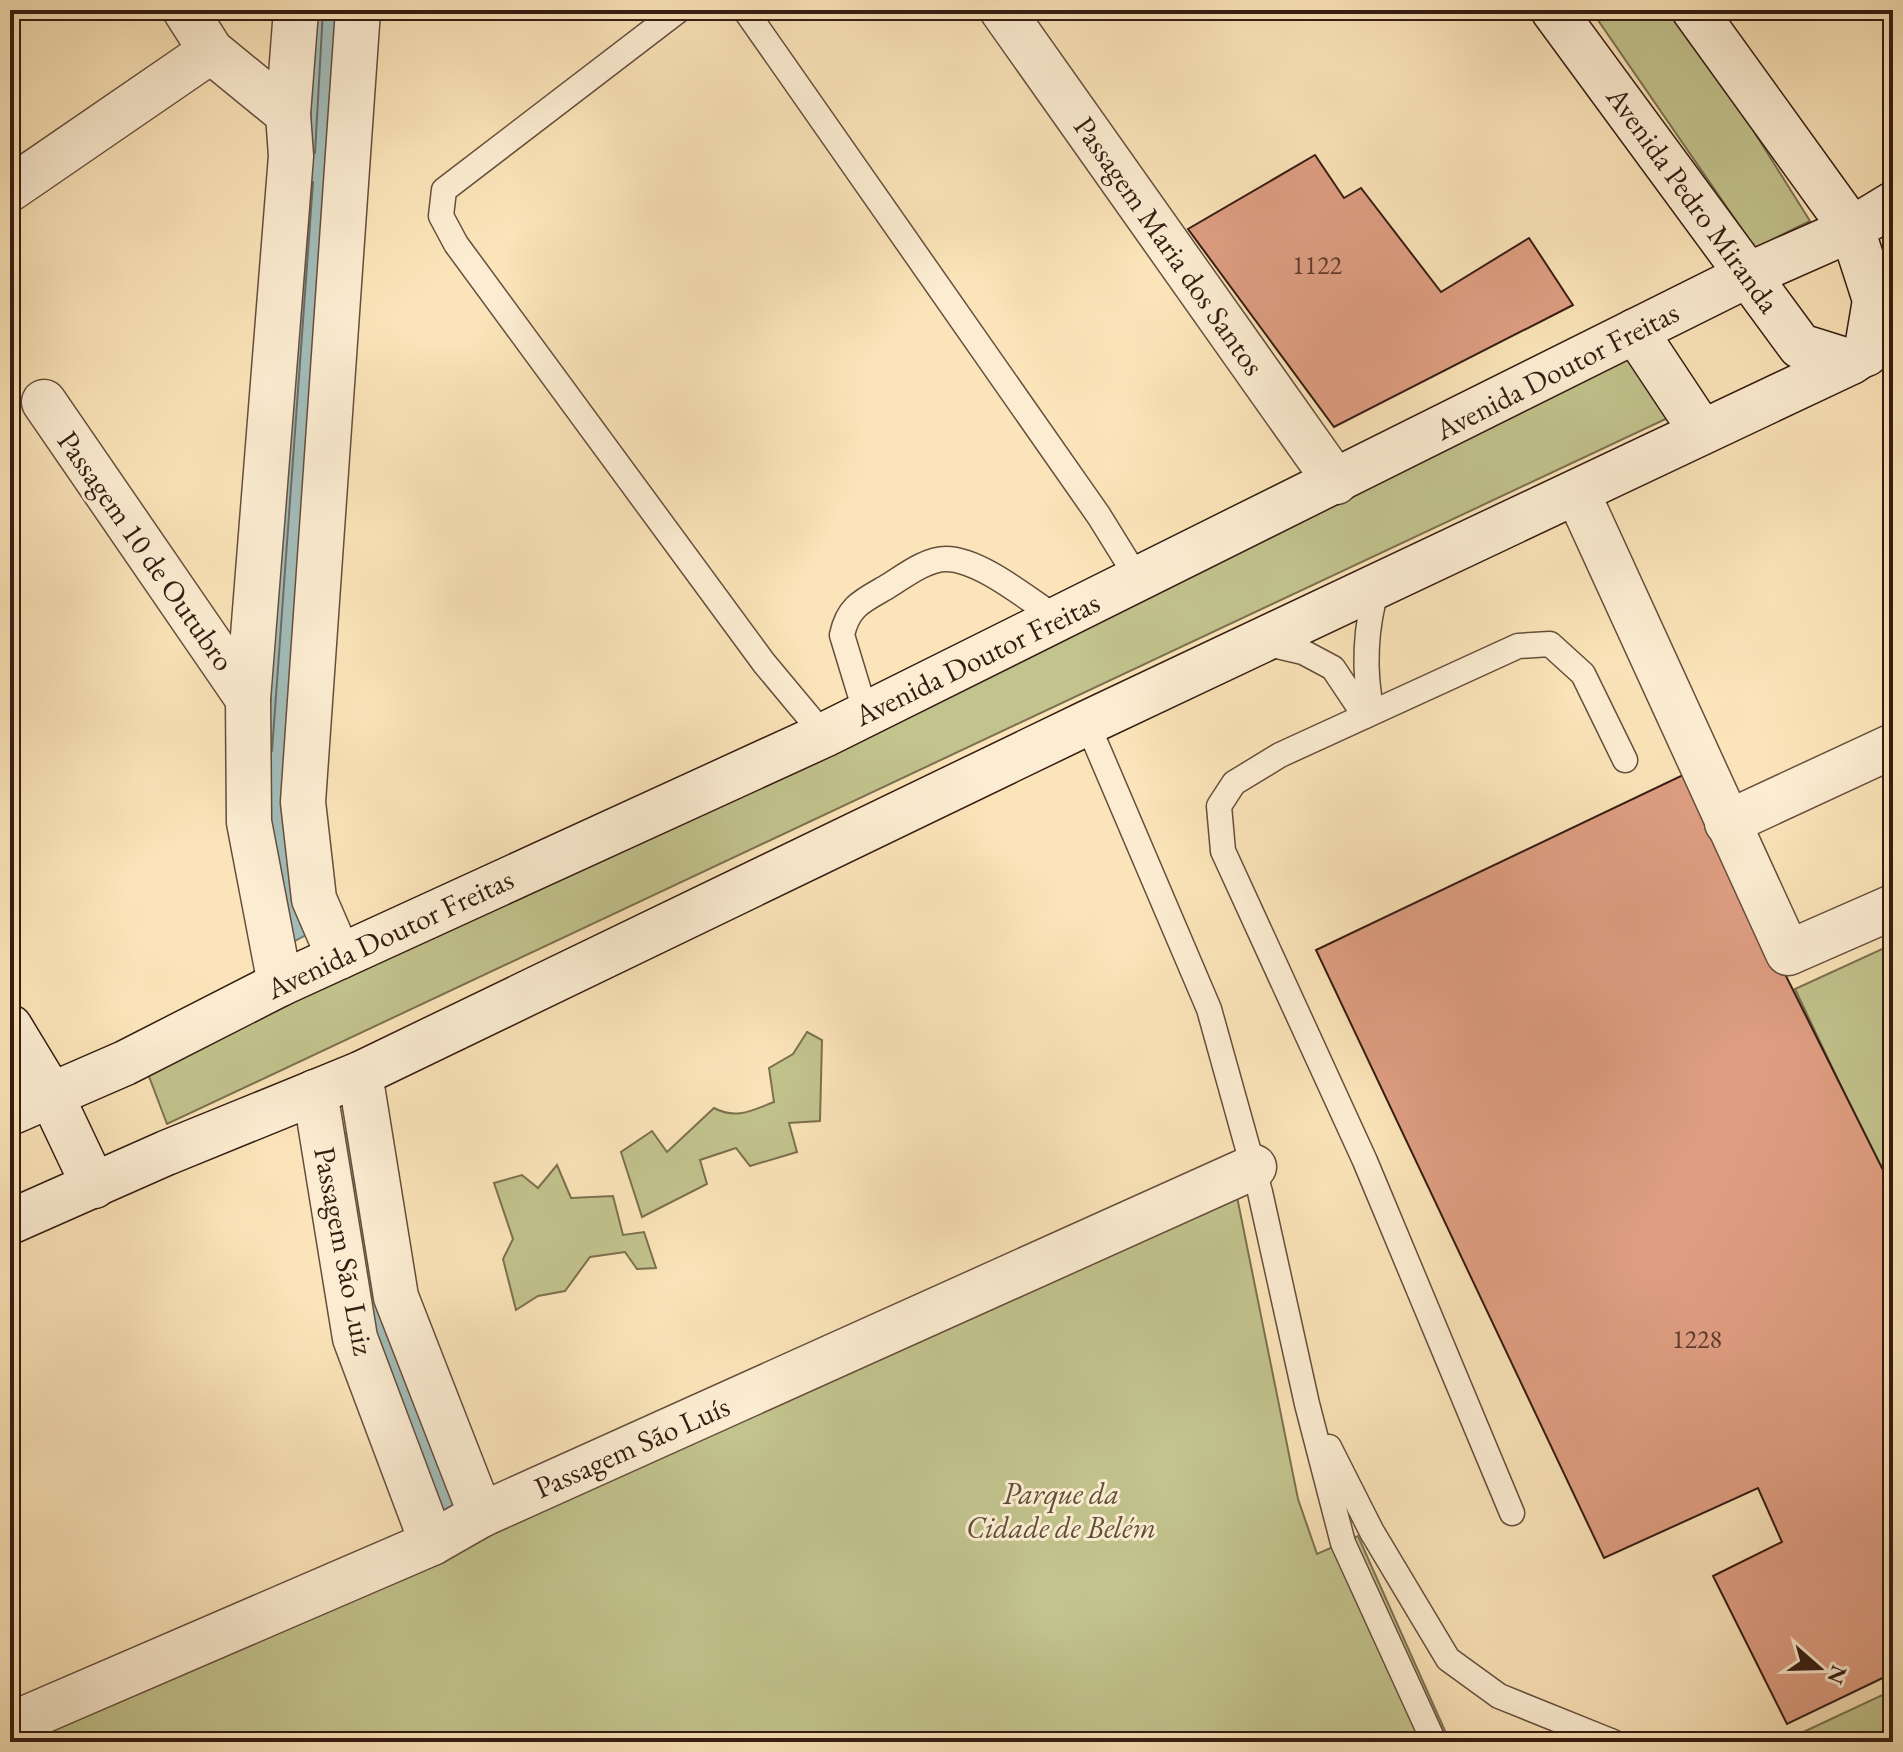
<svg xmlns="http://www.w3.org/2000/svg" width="1903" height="1752" font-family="'EB Garamond',serif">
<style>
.green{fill:#c2c38d;stroke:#7c7050;stroke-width:2}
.water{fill:#a2bcb9;stroke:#767c76;stroke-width:2}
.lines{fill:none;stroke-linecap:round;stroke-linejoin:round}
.shore{stroke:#6c6c66;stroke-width:2}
.building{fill:#df9e82;stroke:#351c12;stroke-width:2}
.service-casing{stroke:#664e3c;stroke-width:27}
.minor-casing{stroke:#664e3c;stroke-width:47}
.secondary-casing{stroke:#351c12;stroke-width:47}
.service{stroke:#fcedd2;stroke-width:24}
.minor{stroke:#fcedd2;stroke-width:44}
.secondary{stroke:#fcedd2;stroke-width:44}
.labels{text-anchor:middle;stroke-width:6;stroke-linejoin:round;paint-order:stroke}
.number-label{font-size:26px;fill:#603c2e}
.street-label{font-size:30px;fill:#351c12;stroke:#fcedd2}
.park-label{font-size:30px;font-style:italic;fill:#5f4e37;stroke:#fcedd2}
</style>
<rect width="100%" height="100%" fill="#fbe4b9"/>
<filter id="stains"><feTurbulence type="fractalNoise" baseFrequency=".0025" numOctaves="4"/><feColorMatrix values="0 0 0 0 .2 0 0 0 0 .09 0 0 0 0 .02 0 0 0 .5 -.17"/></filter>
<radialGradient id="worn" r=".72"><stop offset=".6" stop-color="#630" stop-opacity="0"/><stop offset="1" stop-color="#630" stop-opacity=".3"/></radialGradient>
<!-- green -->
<g class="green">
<polygon points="1591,10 1678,10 1810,221 1755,248"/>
<polygon points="1632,346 1672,416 167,1124 145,1066"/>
<polygon points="1893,944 1893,1180 1876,1160 1795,989"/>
<path d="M807,1032L822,1040L820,1121L789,1123L797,1152L750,1166L736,1148L700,1160L707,1184L642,1217L621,1152L652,1131L667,1152L714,1108C736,1120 753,1110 774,1102L769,1068L793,1054Z"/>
<polygon points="557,1165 571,1198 613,1196 623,1235 644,1232 656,1268 637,1269 625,1252 590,1257 565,1291 538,1296 516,1310 503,1259 513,1239 494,1183 522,1175 538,1188"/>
<polygon points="1233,1177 1298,1499 1317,1554 1358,1536 1450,1742 10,1742"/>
<polygon points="1893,1690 1893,1742 1782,1742"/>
</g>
<!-- water -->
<g class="water">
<polygon points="316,10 343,10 310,933 284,947 263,768"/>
<polygon points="355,1131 469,1508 447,1519 372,1341 336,1136"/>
</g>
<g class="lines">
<!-- shore -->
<g class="shore">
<polyline points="315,153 323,10"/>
<polyline points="272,751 313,182"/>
</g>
</g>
<!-- building -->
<g class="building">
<polygon points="1315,155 1344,198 1361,188 1441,292 1529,238 1573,305 1334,427 1188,229"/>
<polygon points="1685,774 1893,1190 1893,1673 1787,1724 1713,1576 1782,1542 1758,1488 1604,1558 1316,950"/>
</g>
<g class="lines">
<!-- service casing -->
<g class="service-casing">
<g id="service">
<polyline points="679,10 444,190 441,216 456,244 764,663 824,735"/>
<polyline points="745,10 1099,516 1138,579"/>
<polyline points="1264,643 1303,652 1333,668 1365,716"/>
<path d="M1372,712C1363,672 1365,625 1378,585"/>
<path d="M866,714L842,635C848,607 862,601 885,588C902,578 925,559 946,559C980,559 1029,600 1058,619"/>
<polyline points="1087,723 1209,1009 1260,1192 1307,1404 1343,1543 1434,1742"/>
<polyline points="1329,1447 1372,1532 1448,1659 1499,1696 1613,1742"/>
<polyline points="1512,1513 1365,1161 1223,851 1219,806 1234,783 1280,755 1518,646 1550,644 1583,674 1625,760"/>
</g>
</g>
<!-- minor casing -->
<g class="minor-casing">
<g id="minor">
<polyline points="185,10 211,51 288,114"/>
<polyline points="1002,10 1336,482"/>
<polyline points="10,189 211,51"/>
<polyline points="44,402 248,699"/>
<polyline points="1577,492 1788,953 1893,907"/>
<polyline points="1727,823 1893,746"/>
<polyline points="339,957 314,899 303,802 358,10"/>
<polyline points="280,984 249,822 248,699 291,156 288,114 296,10"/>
<polyline points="360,1074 396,1297 481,1515"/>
<polyline points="315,1092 355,1338 432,1543"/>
<polyline points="10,1725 432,1543 481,1515 1254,1167"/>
</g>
</g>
<!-- secondary casing -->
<g class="secondary-casing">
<g id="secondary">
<polyline points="1553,10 1800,346 1851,362"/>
<polyline points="1694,10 1852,229 1875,300 1866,354"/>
<polyline points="1635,331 1702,432"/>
<polyline points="10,1027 50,1093 94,1186"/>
<polyline points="10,1113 125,1063 280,984 824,735 1748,275 1852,229 1893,204"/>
<polyline points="10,1222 166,1153 360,1074 1087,723 1851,362 1893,335"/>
</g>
</g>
<!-- service -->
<use href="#service" class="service"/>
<!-- minor -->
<use href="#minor" class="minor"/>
<!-- secondary -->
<use href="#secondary" class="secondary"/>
</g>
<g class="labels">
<!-- number labels -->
<g class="number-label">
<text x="1317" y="274">1122</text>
<text x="1697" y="1348">1228</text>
</g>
<!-- street labels -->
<g class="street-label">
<text transform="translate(1693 200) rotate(54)" y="10">Avenida Pedro Miranda</text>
<text transform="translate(1169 246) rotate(55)" y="10">Passagem Maria dos Santos</text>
<text transform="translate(1557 371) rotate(-27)" y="10">Avenida Doutor Freitas</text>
<text transform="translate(146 551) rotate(55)" y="10">Passagem 10 de Outubro</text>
<text transform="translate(977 659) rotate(-26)" y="10">Avenida Doutor Freitas</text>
<text transform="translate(390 934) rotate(-25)" y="10">Avenida Doutor Freitas</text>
<text transform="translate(344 1251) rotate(79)" y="10">Passagem São Luiz</text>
<text transform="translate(632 1447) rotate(-24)" y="10">Passagem São Luís</text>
</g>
<!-- park labels -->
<g class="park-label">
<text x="1061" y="1504">Parque da<tspan x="1061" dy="34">Cidade de Belém</tspan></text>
</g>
</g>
<!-- margin -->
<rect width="1903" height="1752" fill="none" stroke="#fbe4b9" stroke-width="40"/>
<rect x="12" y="12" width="1879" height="1728" fill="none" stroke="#351c12" stroke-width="4"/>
<rect x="20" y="20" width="1863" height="1712" fill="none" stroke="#351c12" stroke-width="2"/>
<!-- north arrow -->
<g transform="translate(1819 1668) rotate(110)" stroke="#fcedd2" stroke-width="6" paint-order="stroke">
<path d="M0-6L14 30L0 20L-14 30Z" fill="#351c12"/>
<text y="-12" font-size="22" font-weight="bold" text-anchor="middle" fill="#351c12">N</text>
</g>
<rect width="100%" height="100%" filter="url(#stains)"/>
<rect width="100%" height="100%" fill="url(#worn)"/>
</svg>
